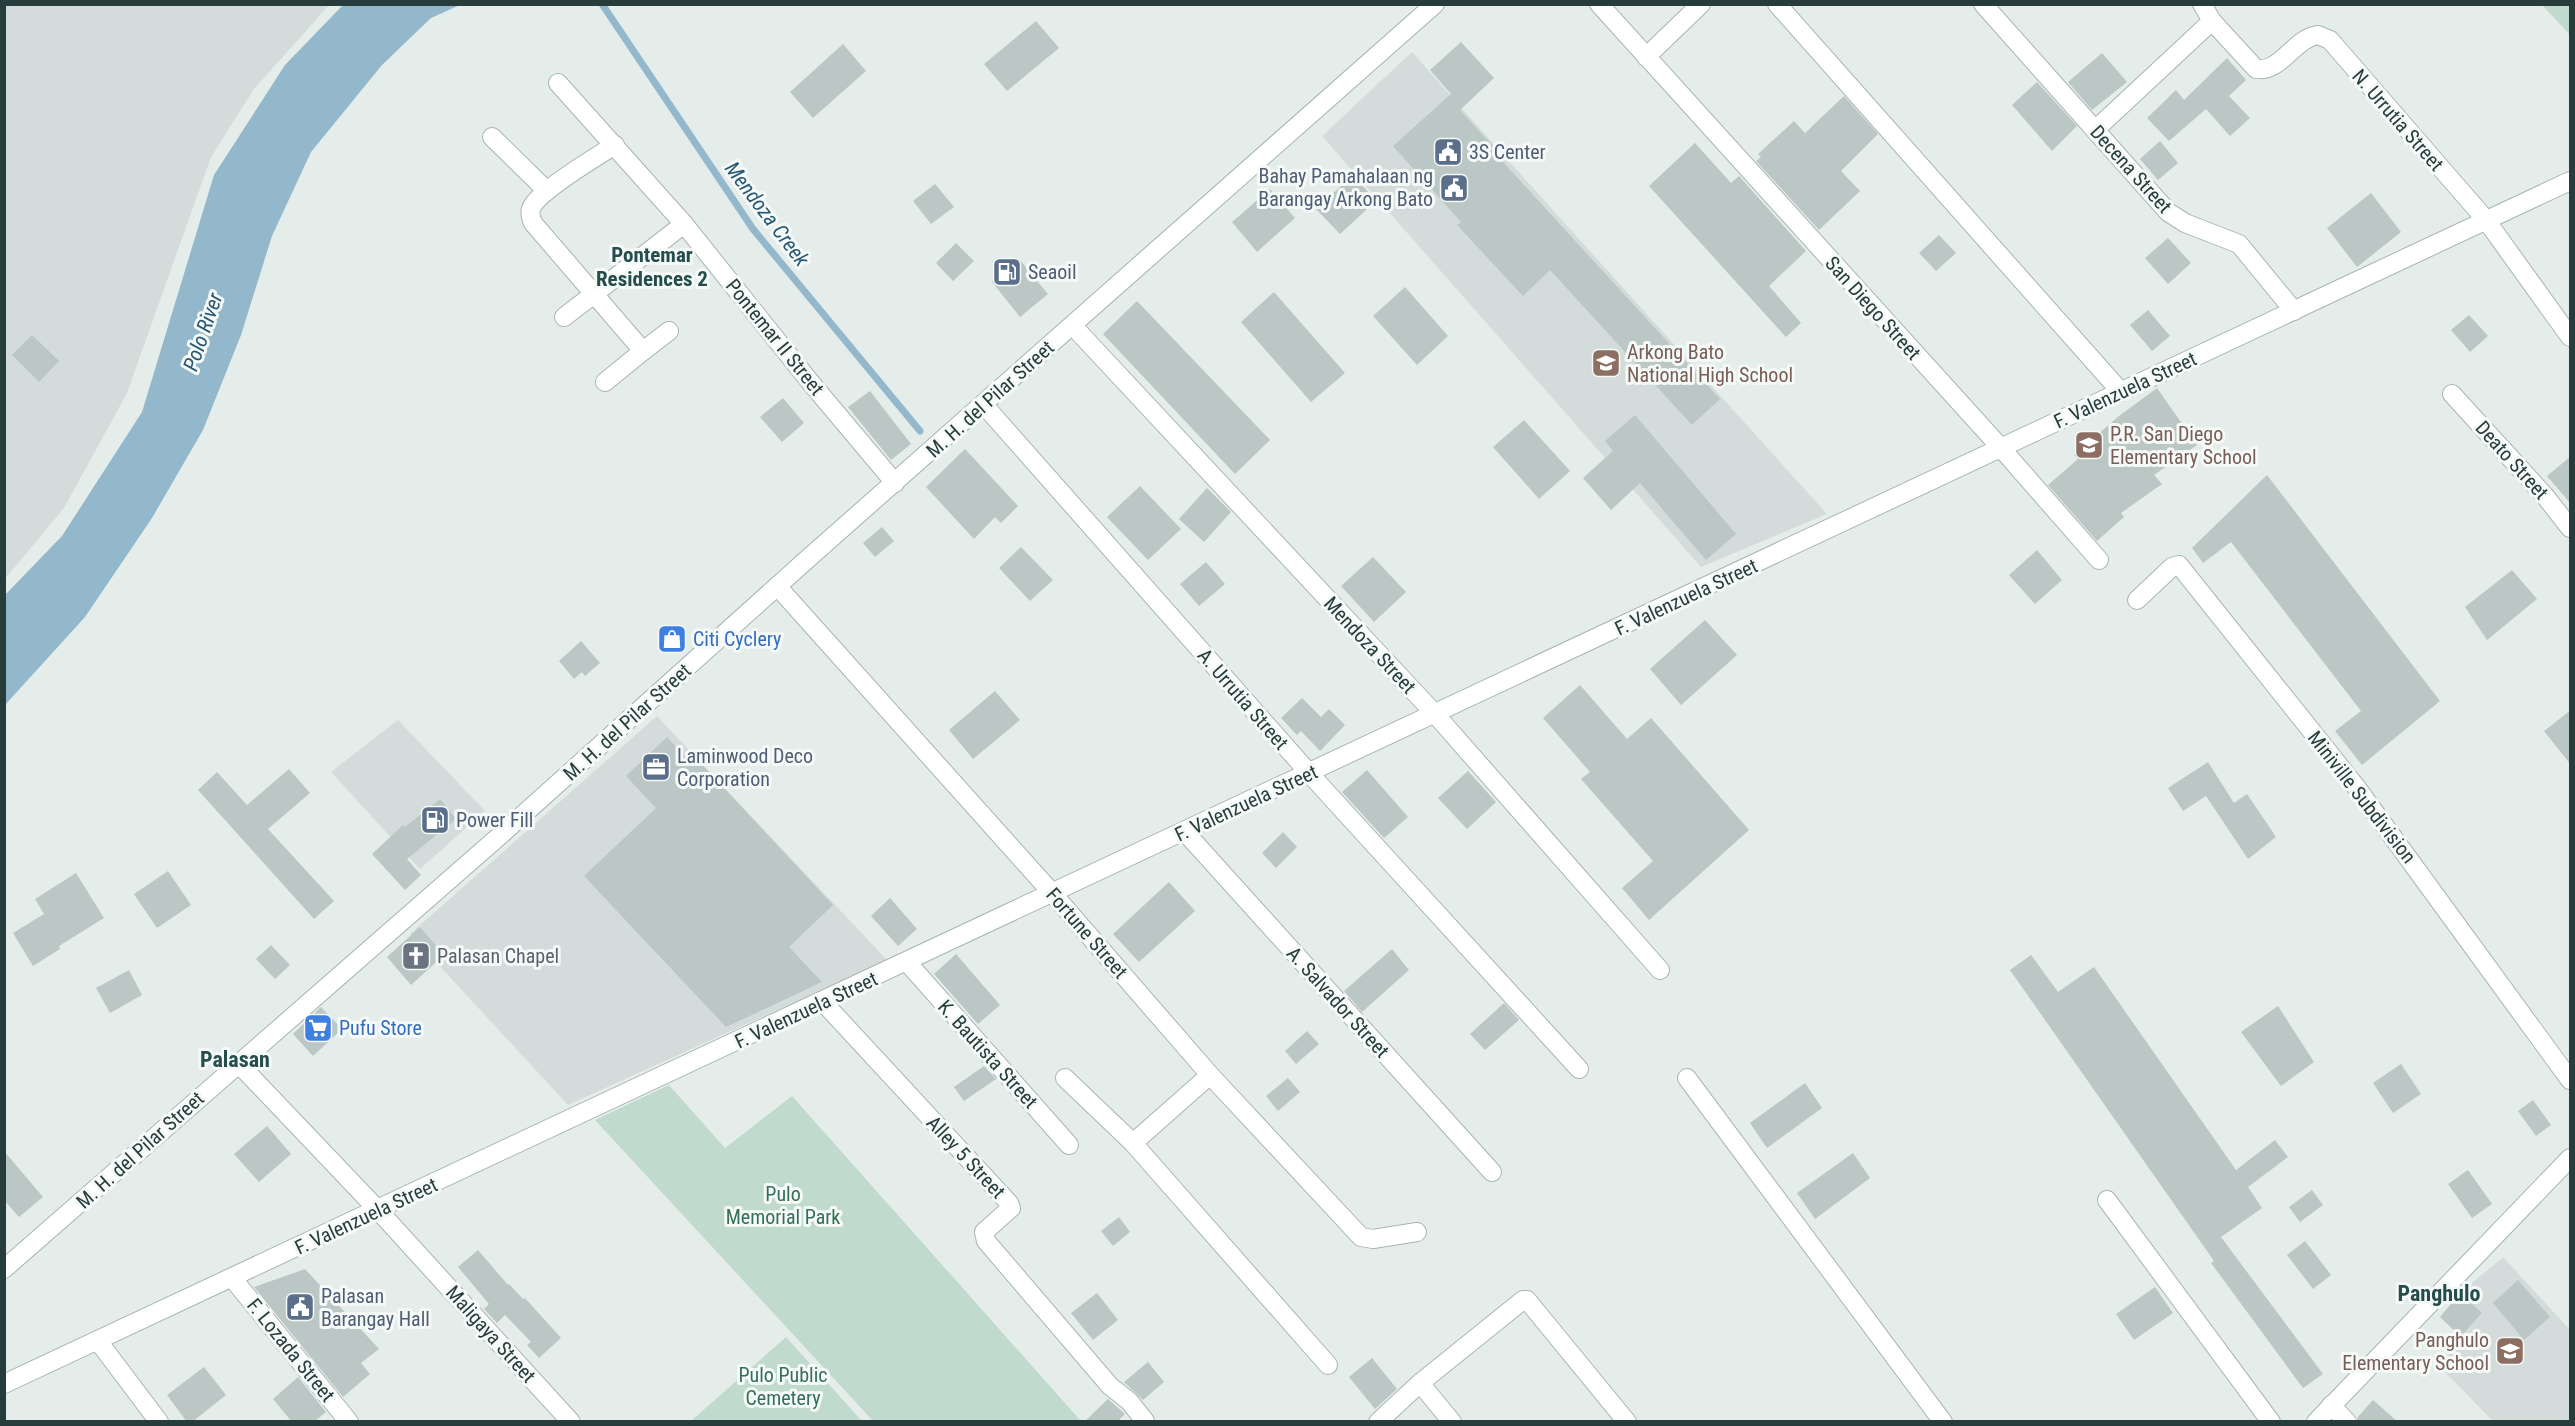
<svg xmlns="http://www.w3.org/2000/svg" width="2575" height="1426" font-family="'Roboto Condensed',sans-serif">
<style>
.built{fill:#d3dcda}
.green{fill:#c0dbcd}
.water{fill:#93b8cb}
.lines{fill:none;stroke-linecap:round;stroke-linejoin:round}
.stream{stroke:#93b8cb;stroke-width:7}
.building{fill:#bac7c4}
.minor-casing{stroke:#a8b5b3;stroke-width:20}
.tertiary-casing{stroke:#a8b5b3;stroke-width:20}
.secondary-casing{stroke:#a1b4b1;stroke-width:20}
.minor{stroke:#fff;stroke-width:18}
.tertiary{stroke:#fff;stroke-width:18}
.secondary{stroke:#fff;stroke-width:18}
.labels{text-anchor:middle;stroke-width:6;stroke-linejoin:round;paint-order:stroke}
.street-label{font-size:20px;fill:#263d3b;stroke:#f5f9f8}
.service-label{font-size:20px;fill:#4e5e75;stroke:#f5f9f8;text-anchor:start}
.education-label{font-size:20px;fill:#785e54;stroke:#f5f9f8;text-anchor:start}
.shop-label{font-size:20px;fill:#366cbe;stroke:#f5f9f8;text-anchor:start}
.worship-label{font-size:20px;fill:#5b616d;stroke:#f5f9f8;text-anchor:start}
.park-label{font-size:20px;fill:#346f57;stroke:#f5f9f8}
.water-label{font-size:21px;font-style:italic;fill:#265773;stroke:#f5f9f8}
.neighbourhood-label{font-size:21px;font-weight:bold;fill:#244d4b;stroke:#f5f9f8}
.quarter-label{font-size:22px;font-weight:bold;fill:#244d4b;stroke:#f5f9f8}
</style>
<rect width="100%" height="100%" fill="#e5edeb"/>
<!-- built -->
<g class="built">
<polygon points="5,5 329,5 254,89 211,157 127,393 64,508 5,579"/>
<polygon points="1412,52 1506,158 1827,514 1701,567 1322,136"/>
<polygon points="657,716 887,960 568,1105 410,934"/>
<polygon points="398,720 485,811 420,869 331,772"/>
<polygon points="2503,1257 2570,1330 2570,1421 2493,1421 2439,1366 2482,1313 2460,1293"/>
</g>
<!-- green -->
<g class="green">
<polygon points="2542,5 2570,5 2570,35"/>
<polygon points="669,1085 725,1148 792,1096 1081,1421 873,1421 595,1120"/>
<polygon points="786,1337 862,1421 691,1421"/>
</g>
<!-- water -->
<polygon class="water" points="343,5 460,5 431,18 382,65 311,152 272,236 241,335 203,430 152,518 85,617 5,705 5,595 62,536 142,412 214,175 285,65"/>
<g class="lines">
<!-- stream -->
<polyline class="stream" points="602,4 753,229 920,431"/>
</g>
<!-- building -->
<g class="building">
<polygon points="1036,21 1059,48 1007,91 984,64"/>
<polygon points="1461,42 1494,78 1460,110 1504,158 1502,161 1720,399 1692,425 1550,270 1523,296 1457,225 1461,222 1393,146 1451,94 1430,70"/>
<polygon points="843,44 866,71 813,118 790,92"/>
<polygon points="2102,53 2127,82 2092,110 2068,82"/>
<polygon points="2227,58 2246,80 2229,96 2250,118 2230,136 2206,109 2169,141 2147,118 2176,90 2184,100"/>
<polygon points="2037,82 2077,126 2052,151 2012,105"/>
<polygon points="1844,96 1878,134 1841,171 1860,191 1819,230 1756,161 1761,157 1758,154 1794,121 1805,133"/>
<polygon points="2160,141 2178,163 2158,180 2140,159"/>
<polygon points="1695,143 1731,183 1739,176 1806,251 1769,286 1801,323 1786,337 1649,186"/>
<polygon points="1353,175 1376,201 1340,234 1316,209"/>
<polygon points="935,184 954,207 931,224 913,201"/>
<polygon points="1270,189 1295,218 1257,252 1232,222"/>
<polygon points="2371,193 2401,232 2357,267 2327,228"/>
<polygon points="1939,235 1956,253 1936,271 1919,253"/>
<polygon points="2168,238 2191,263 2168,284 2145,258"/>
<polygon points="956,243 974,261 953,281 936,263"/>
<polygon points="1019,259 1048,294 1020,317 992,282"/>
<polygon points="1405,287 1448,336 1417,365 1373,316"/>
<polygon points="1274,292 1345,373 1311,402 1241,322"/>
<polygon points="1137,301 1270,440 1235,474 1103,334"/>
<polygon points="2148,310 2170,336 2152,351 2130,325"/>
<polygon points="2469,315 2488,336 2470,352 2451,330"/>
<polygon points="32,335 59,361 39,382 12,355"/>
<polygon points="2157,388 2197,445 2154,475 2162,484 2121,513 2124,517 2097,541 2048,485 2078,459 2074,455 2119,416"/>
<polygon points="870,391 911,444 891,460 848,407"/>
<polygon points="783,398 804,423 782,442 760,417"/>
<polygon points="1635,415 1736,534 1706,560 1640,483 1611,510 1583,478 1613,451 1605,441"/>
<polygon points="1524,420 1570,471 1539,499 1493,447"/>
<polygon points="965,449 1018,506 1001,523 995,517 974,539 926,487"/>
<polygon points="2571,456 2571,504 2547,476"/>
<polygon points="2267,475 2440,701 2362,765 2335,731 2361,711 2231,542 2203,563 2192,548"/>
<polygon points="1140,486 1181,529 1148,560 1107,517"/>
<polygon points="1207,488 1231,512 1204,542 1179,519"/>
<polygon points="882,527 894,541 875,557 863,543"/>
<polygon points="1021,547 1053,580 1030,601 999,568"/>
<polygon points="2037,550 2062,580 2035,604 2009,575"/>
<polygon points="1373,557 1406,592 1374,622 1341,586"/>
<polygon points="1206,562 1225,584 1199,606 1180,584"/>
<polygon points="2512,570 2537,599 2487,640 2465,607"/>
<polygon points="1705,620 1737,655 1681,705 1650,669"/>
<polygon points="581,641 600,663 585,676 582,672 574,679 559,661"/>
<polygon points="1580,685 1627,739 1651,718 1749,830 1649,920 1622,888 1653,861 1581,779 1590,772 1543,718"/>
<polygon points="995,691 1020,720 973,759 949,730"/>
<polygon points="1302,698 1321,717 1329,709 1345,725 1320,751 1301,731 1297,735 1281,718"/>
<polygon points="2571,710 2571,765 2544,731"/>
<polygon points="667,737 688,759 693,755 833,905 789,947 822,982 726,1027 584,876 656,808 626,776"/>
<polygon points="2208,762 2234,803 2247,794 2276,837 2248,859 2206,796 2183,811 2168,788"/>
<polygon points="289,769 310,793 268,829 334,901 314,919 198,790 217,772 247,805"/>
<polygon points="1367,770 1408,817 1384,838 1342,792"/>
<polygon points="1468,771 1496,802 1467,829 1438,798"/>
<polygon points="440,799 456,819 407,859 421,875 405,890 372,854 403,825 405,827"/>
<polygon points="1283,832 1297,847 1276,868 1262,853"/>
<polygon points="168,871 191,905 157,928 134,894"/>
<polygon points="76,873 104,918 59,946 60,949 33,966 13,933 44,914 35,899"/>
<polygon points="1169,882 1195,911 1139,962 1113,934"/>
<polygon points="890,898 917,929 898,946 871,916"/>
<polygon points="420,927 444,955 411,985 387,957"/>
<polygon points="271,945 290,965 275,979 256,959"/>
<polygon points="1392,949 1409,970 1362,1012 1344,991"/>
<polygon points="956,954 1000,1005 978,1024 934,974"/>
<polygon points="2031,955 2058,992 2094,967 2236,1170 2275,1140 2288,1157 2248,1187 2262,1208 2221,1237 2323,1374 2303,1388 2211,1263 2214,1261 2010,970"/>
<polygon points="129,970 142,995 110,1013 96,988"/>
<polygon points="1504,1003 1519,1020 1485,1050 1470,1034"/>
<polygon points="2278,1006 2314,1062 2281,1086 2241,1032"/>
<polygon points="321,1007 342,1029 313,1056 293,1034"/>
<polygon points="1307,1031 1319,1044 1296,1064 1285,1051"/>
<polygon points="2401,1064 2421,1094 2393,1113 2373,1083"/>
<polygon points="984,1066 996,1079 964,1101 954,1087"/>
<polygon points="1288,1078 1300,1092 1278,1111 1266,1096"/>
<polygon points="1805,1083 1822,1108 1767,1148 1750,1123"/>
<polygon points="2533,1100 2551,1125 2536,1136 2518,1111"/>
<polygon points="267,1126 291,1154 259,1182 234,1154"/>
<polygon points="4,1151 43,1197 19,1217 4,1200"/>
<polygon points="1853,1153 1870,1178 1815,1219 1797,1193"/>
<polygon points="2468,1170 2492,1204 2472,1218 2448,1184"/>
<polygon points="2312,1190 2323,1205 2300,1222 2289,1207"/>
<polygon points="1119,1217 1130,1232 1113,1246 1101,1231"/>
<polygon points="2305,1241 2331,1275 2313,1289 2287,1255"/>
<polygon points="478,1250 508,1285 509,1284 523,1299 525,1298 561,1338 539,1358 527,1345 531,1342 505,1315 497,1323 484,1309 489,1304 458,1267"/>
<polygon points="305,1269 379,1349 361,1363 370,1374 343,1397 254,1287"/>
<polygon points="2518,1280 2550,1317 2524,1340 2493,1303"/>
<polygon points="2155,1287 2173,1313 2134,1340 2116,1314"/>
<polygon points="1097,1293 1118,1320 1093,1340 1071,1313"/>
<polygon points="2460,1293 2482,1313 2461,1337 2440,1317"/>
<polygon points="1372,1358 1397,1389 1375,1409 1349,1377"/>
<polygon points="1148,1362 1164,1382 1143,1400 1124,1382"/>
<polygon points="204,1367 226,1395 192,1422 187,1422 167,1395"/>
<polygon points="298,1377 326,1412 314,1422 292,1422 273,1399"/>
<polygon points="1108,1399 1125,1414 1117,1422 1084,1422"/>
<polygon points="2373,1400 2398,1422 2358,1422 2357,1418"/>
</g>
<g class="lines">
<!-- minor casing -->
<g class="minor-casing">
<g id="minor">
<polyline points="1599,4 2001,448 2099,560"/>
<polyline points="1777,4 2121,392"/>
<polyline points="1983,4 2168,212 2185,223 2239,244 2294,311"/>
<path d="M2202,4L2212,21L2256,69C2281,73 2294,38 2318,35L2330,40L2486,220L2570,337"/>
<polyline points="1646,57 1701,4"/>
<polyline points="558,83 684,224 811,383 895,483"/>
<polyline points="2095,130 2212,21"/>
<polyline points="492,137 547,191"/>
<path d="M564,317L594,294L533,223C530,216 529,210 533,205C544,188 596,157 615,145"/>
<polyline points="1073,326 1435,714 1660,970"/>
<polyline points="669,331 643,351 594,294 684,224"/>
<polyline points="605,382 643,351"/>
<polyline points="2452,394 2545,496 2570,528"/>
<polyline points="984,405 1309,773 1579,1069"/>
<polyline points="777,586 1053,894 1210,1075 1361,1237 1373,1239 1417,1232"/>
<polyline points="2137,600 2172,567 2179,565 2357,788 2570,1080"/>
<polyline points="1185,832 1492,1172"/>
<polyline points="907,962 1069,1145"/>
<polyline points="823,1002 1009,1203 1011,1208 984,1232 986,1241 1110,1386 1129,1401 1145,1421"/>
<polyline points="238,1063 378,1210 571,1422"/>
<polyline points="1065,1078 1133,1143 1328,1365"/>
<polyline points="1687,1078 1943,1422"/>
<polyline points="1133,1143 1210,1075"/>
<polyline points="2107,1200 2271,1422"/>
<polyline points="233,1279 349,1422"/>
<polyline points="98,1341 159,1422"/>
<polyline points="1420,1383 1452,1422"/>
<polyline points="2331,1405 2347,1422"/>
<polyline points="1378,1422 1420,1383 1523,1300 1527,1300 1627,1422"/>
</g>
</g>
<!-- tertiary casing -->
<g class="tertiary-casing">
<polyline id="tertiary" points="4,1384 2570,181"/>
</g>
<!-- secondary casing -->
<g class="secondary-casing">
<g id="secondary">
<polyline points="4,1269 496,839 803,563 1435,4"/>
<polyline points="2316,1422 2570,1158"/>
</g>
</g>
<!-- minor -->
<use href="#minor" class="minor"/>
<!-- tertiary -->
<use href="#tertiary" class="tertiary"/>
<!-- secondary -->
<use href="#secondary" class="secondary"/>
</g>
<!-- icons -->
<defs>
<g id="civic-square" transform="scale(1.5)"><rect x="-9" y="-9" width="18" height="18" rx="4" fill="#5c6f8a" stroke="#f5f9f8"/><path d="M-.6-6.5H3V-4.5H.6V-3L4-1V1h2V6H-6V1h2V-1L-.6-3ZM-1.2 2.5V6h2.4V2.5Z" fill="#fff"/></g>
<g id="fuel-square" transform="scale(1.5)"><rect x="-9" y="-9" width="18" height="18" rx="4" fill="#5c6f8a" stroke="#f5f9f8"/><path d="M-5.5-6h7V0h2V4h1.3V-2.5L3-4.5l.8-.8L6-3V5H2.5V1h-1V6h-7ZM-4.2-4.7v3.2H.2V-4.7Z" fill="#fff"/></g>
<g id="school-square" transform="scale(1.5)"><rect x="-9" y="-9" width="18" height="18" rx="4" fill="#8d6e63" stroke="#f5f9f8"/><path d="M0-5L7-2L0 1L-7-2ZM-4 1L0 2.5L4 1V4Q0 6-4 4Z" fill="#fff"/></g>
<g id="shop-square" transform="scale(1.5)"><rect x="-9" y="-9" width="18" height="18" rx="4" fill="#3f7fe0" stroke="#f5f9f8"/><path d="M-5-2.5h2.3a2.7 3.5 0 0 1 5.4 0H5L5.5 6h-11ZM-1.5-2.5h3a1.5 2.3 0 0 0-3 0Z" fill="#fff"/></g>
<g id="office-square" transform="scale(1.5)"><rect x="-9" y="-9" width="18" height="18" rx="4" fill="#5c6f8a" stroke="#f5f9f8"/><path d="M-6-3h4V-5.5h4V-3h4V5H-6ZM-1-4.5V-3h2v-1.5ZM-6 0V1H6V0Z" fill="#fff"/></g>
<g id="church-square" transform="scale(1.5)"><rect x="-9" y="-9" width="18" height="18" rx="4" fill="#6b7280" stroke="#f5f9f8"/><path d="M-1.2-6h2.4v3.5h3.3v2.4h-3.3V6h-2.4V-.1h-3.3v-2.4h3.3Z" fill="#fff"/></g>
<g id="supermarket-square" transform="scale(1.5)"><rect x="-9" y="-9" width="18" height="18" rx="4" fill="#3f7fe0" stroke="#f5f9f8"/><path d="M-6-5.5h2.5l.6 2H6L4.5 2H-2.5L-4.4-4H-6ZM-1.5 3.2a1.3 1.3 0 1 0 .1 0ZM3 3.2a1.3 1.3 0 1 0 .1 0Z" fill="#fff"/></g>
</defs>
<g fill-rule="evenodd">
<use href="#civic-square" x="1448" y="152"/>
<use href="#civic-square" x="1454" y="188"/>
<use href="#fuel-square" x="1007" y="272"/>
<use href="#school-square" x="1606" y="363"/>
<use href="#school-square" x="2089" y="445"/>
<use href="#shop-square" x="672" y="639"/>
<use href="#office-square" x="656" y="767"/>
<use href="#fuel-square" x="435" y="820"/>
<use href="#church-square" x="416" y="956"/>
<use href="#supermarket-square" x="318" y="1028"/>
<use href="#civic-square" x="300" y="1307"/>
<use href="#school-square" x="2510" y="1351"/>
</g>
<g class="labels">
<!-- street labels -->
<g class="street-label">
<text transform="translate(2398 120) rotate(49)" y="7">N. Urrutia Street</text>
<text transform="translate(2131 169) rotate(48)" y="7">Decena Street</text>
<text transform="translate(1873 308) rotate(48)" y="7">San Diego Street</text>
<text transform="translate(775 337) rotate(51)" y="7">Pontemar II Street</text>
<text transform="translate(2125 390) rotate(-25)" y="7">F. Valenzuela Street</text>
<text transform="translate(990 399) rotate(-42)" y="7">M. H. del Pilar Street</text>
<text transform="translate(2512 460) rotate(48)" y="7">Deato Street</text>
<text transform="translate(1686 597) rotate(-25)" y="7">F. Valenzuela Street</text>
<text transform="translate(1370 645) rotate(47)" y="7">Mendoza Street</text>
<text transform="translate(1243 699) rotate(49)" y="7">A. Urrutia Street</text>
<text transform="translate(627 722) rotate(-42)" y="7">M. H. del Pilar Street</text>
<text transform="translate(2362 797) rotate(52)" y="7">Miniville Subdivision</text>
<text transform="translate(1246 803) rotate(-25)" y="7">F. Valenzuela Street</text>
<text transform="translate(1087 933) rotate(49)" y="7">Fortune Street</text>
<text transform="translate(1338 1002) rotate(48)" y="7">A. Salvador Street</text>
<text transform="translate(806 1010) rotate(-25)" y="7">F. Valenzuela Street</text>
<text transform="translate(988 1054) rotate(48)" y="7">K. Bautista Street</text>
<text transform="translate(140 1150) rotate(-42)" y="7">M. H. del Pilar Street</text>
<text transform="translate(966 1157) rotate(47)" y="7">Alley 5 Street</text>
<text transform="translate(366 1216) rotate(-25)" y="7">F. Valenzuela Street</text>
<text transform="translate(491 1334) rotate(48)" y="7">Maligaya Street</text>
<text transform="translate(291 1350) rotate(51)" y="7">F. Lozada Street</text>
</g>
<!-- service labels -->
<g class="service-label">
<text x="1469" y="159">3S Center</text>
<text x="1433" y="183" text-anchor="end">Bahay Pamahalaan ng<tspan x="1433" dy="23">Barangay Arkong Bato</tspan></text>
<text x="1028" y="279">Seaoil</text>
<text x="677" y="763">Laminwood Deco<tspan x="677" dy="23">Corporation</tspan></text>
<text x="456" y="827">Power Fill</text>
<text x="321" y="1303">Palasan<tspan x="321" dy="23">Barangay Hall</tspan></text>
</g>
<!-- education labels -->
<g class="education-label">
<text x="1627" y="359">Arkong Bato<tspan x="1627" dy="23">National High School</tspan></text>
<text x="2110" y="441">P.R. San Diego<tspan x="2110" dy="23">Elementary School</tspan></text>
<text x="2489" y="1347" text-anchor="end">Panghulo<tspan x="2489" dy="23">Elementary School</tspan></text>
</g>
<!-- shop labels -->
<g class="shop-label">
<text x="693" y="646">Citi Cyclery</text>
<text x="339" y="1035">Pufu Store</text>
</g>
<!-- worship labels -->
<g class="worship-label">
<text x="437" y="963">Palasan Chapel</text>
</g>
<!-- park labels -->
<g class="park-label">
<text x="783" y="1201">Pulo<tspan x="783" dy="23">Memorial Park</tspan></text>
<text x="783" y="1382">Pulo Public<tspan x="783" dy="23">Cemetery</tspan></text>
</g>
<!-- water labels -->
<g class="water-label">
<text transform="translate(767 214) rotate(53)" y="7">Mendoza Creek</text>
<text transform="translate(203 332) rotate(-71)" y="7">Polo River</text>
</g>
<!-- neighbourhood labels -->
<g class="neighbourhood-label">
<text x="652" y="262">Pontemar<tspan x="652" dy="24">Residences 2</tspan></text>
</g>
<!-- quarter labels -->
<g class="quarter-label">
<text x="235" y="1067">Palasan</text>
<text x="2439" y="1301">Panghulo</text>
</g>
</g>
<!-- border -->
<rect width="2575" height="1426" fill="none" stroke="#263d3b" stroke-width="12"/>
</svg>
